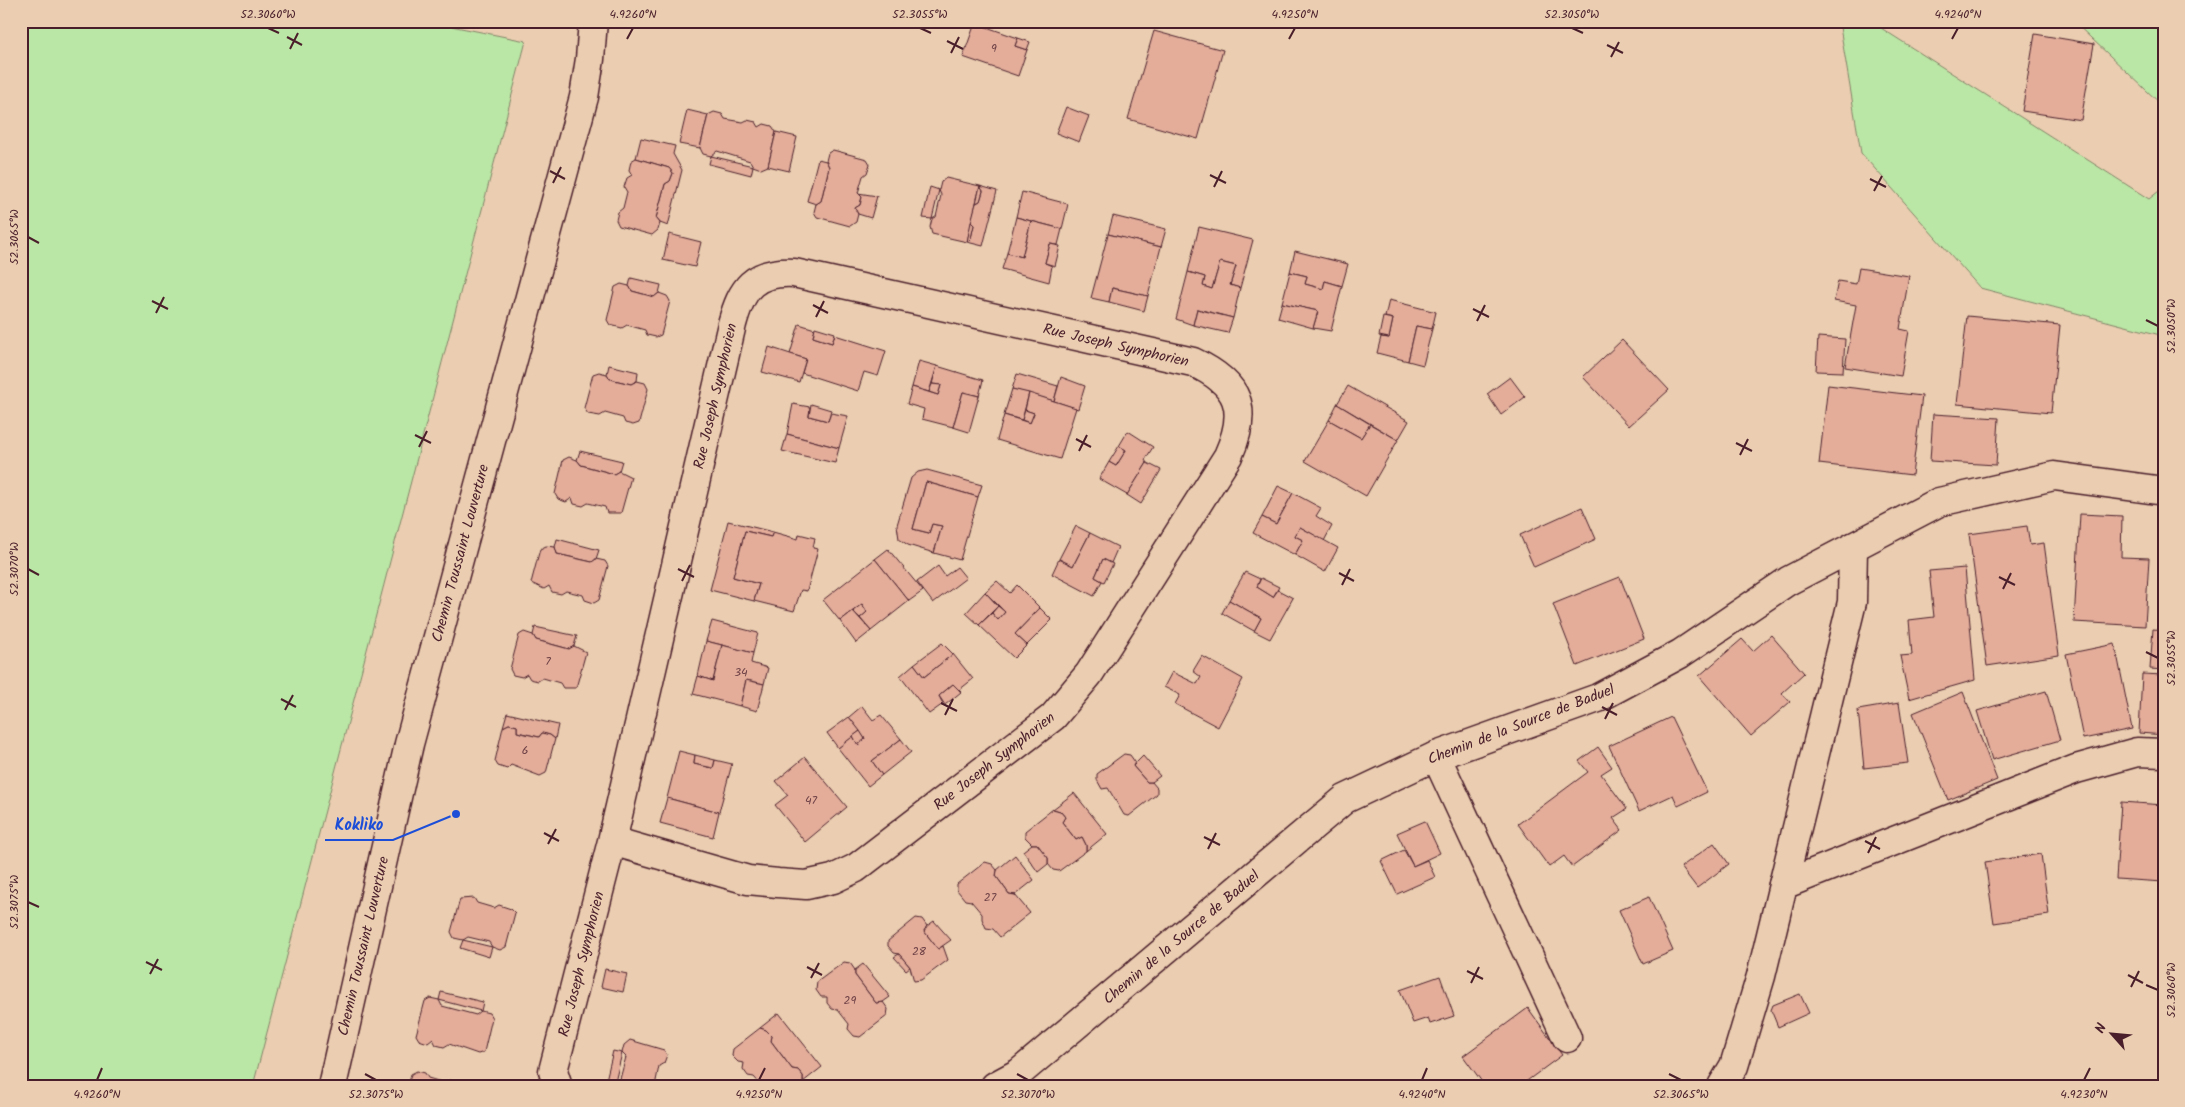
<svg xmlns="http://www.w3.org/2000/svg" width="2185" height="1107" font-family="Kalam,sans-serif">
<style>
.green{fill:#bae7a5;stroke:#828368}
.building{fill:#e3ad9a;stroke:#4a1f2b}
.lines{fill:none;stroke-linecap:round;stroke-linejoin:round}
.minor-casing{stroke:#4a1f2b;stroke-width:31}
.minor{stroke:#ebceb1;stroke-width:28}
.ticks{fill:none;stroke:#4a1f2b;stroke-width:2}
.labels{text-anchor:middle;stroke-width:4.5;stroke-linejoin:round;paint-order:stroke}
.number-label{font-size:12px;fill:#704247}
.street-label{font-size:15px;fill:#4a1f2b;stroke:#ebceb1}
.leader{fill:none;stroke:#1d4ed8;stroke-width:2}
.callout-dot{fill:#1d4ed8;stroke:#ebceb1;stroke-width:2}
.callout-label{font-size:16px;text-anchor:middle;font-weight:bold;fill:#1d4ed8;stroke:#ebceb1;stroke-width:4.5;stroke-linejoin:round;paint-order:stroke}
.neatline{fill:none;stroke:#4a1f2b;stroke-width:2}
.ticks-label{font-size:12px;text-anchor:middle;fill:#4a1f2b}
</style>
<rect width="100%" height="100%" fill="#ebceb1"/>
<filter id="ink" filterUnits="userSpaceOnUse"><feTurbulence type="fractalNoise" baseFrequency=".02" numOctaves="2"/><feDisplacementMap in="SourceGraphic" scale="10" xChannelSelector="R" yChannelSelector="G"/><feConvolveMatrix kernelMatrix="1 2 1 2 8 2 1 2 1" color-interpolation-filters="sRGB"/></filter>
<g filter="url(#ink)">
<!-- green -->
<g class="green">
<polygon points="21,21 426,21 526,41 253,1086 21,1086"/>
<polygon points="1839,21 1870,21 2149,199 2164,187 2164,336 1980,288 1861,153"/>
<polygon points="2073,21 2164,21 2164,107"/>
</g>
<!-- building -->
<g class="building">
<polygon points="975,23 1018,38 1015,46 1027,50 1018,76 963,57"/>
<polygon points="1154,31 1223,50 1198,139 1128,119"/>
<polygon points="2035,34 2094,44 2081,120 2022,111"/>
<polygon points="1018,38 1030,42 1027,50 1015,46"/>
<polygon points="1066,107 1089,116 1079,142 1056,133"/>
<polygon points="687,110 708,115 700,148 679,144"/>
<polygon points="714,112 722,114 725,119 743,122 747,120 756,122 759,127 764,124 772,126 776,132 768,166 761,169 753,166 750,161 717,151 711,156 703,154 700,148 708,115"/>
<polygon points="776,132 797,137 789,171 768,166"/>
<polygon points="641,138 675,146 673,154 682,170 668,226 660,223 656,218 665,184 670,181 673,173 669,168 636,158"/>
<polygon points="833,150 867,159 870,164 867,173 863,176 858,193 862,197 860,205 855,208 858,214 856,222 850,226 817,217 814,212 816,204 821,201 829,167 826,161 828,153"/>
<polygon points="711,156 753,166 751,175 709,164"/>
<polygon points="636,158 669,168 673,173 670,181 665,184 656,218 660,223 658,230 652,235 619,226 616,220 618,212 623,208 627,192 624,187 627,178 632,175 629,170 631,161"/>
<polygon points="818,159 826,161 829,167 821,201 816,204 807,201"/>
<polygon points="946,178 980,186 967,242 932,234 930,227 932,219 936,217 941,195 939,190 941,182"/>
<polygon points="980,186 997,191 983,246 967,242 971,238 974,225 971,222 976,203 980,201 983,191"/>
<polygon points="980,186 983,191 980,201 976,203"/>
<polygon points="930,187 939,190 932,219 923,218"/>
<polygon points="1022,192 1068,204 1062,229 1016,217"/>
<polygon points="858,193 877,196 871,218 858,214 855,208 860,205 862,197"/>
<polygon points="1113,216 1166,229 1161,247 1108,234"/>
<polygon points="1016,217 1031,221 1022,257 1007,253"/>
<polygon points="1031,221 1062,229 1058,245 1050,244 1045,263 1052,266 1049,282 1002,269 1007,253 1022,257"/>
<polygon points="971,222 974,225 971,238 967,242"/>
<polygon points="1199,227 1253,240 1240,288 1230,285 1236,266 1220,262 1212,289 1203,286 1205,277 1188,272"/>
<polygon points="669,234 701,242 695,267 663,260"/>
<polygon points="1108,234 1161,247 1148,296 1112,288 1109,302 1091,298"/>
<polygon points="1050,244 1060,246 1055,266 1045,263"/>
<polygon points="1295,251 1348,264 1342,286 1325,281 1323,289 1305,284 1307,276 1290,272"/>
<polygon points="1220,262 1236,266 1230,285 1240,288 1233,318 1197,309 1193,325 1176,319 1188,272 1205,277 1203,286 1212,289"/>
<polygon points="1859,268 1909,276 1900,329 1909,331 1901,376 1845,367 1856,305 1834,301 1838,281 1856,284"/>
<polygon points="1290,272 1307,276 1305,284 1323,289 1325,281 1342,286 1331,331 1313,328 1318,311 1282,303"/>
<polygon points="631,278 661,285 659,293 654,297 632,291 629,286"/>
<polygon points="621,284 629,286 632,291 654,297 659,293 667,296 670,301 661,335 656,337 647,335 645,330 627,325 622,328 610,325 607,320 615,287"/>
<polygon points="1112,288 1148,296 1144,311 1109,302"/>
<polygon points="1389,300 1436,312 1432,329 1416,326 1408,361 1377,353 1381,337 1389,338 1393,319 1385,317"/>
<polygon points="1282,303 1318,311 1313,328 1278,318"/>
<polygon points="1197,309 1233,318 1228,333 1193,325"/>
<polygon points="1967,316 2060,325 2051,413 1957,404"/>
<polygon points="1383,317 1393,319 1389,338 1379,336"/>
<polygon points="799,324 815,329 813,337 832,343 835,335 886,351 878,376 864,372 858,391 802,373 806,359 790,354"/>
<polygon points="1416,326 1432,329 1423,365 1408,361"/>
<polygon points="815,327 835,333 832,343 813,337"/>
<polygon points="1818,337 1845,339 1843,372 1816,371"/>
<polygon points="1622,340 1669,390 1629,426 1583,377"/>
<polygon points="769,347 806,359 799,382 762,372"/>
<polygon points="919,361 937,366 929,392 912,387"/>
<polygon points="609,365 638,372 637,381 631,384 610,379 607,374"/>
<polygon points="937,366 983,380 979,396 963,392 953,427 922,419 924,409 907,404 912,387 938,395 941,385 932,384"/>
<polygon points="599,372 607,374 610,379 631,384 637,381 645,383 648,389 639,423 633,425 625,423 623,418 605,413 600,416 588,414 584,408 593,374"/>
<polygon points="1017,374 1058,386 1054,401 1012,389"/>
<polygon points="1061,377 1085,386 1078,409 1054,401"/>
<polygon points="1510,377 1525,397 1501,415 1487,394"/>
<polygon points="932,384 941,385 938,395 929,392"/>
<polygon points="1828,385 1922,396 1912,475 1819,464"/>
<polygon points="1348,386 1409,421 1398,440 1337,404"/>
<polygon points="1012,389 1029,393 1022,420 1004,415"/>
<polygon points="963,392 979,396 969,432 953,427"/>
<polygon points="1029,393 1076,408 1060,459 997,440 1004,415 1030,423 1034,413 1025,410"/>
<polygon points="793,404 810,407 809,416 828,421 831,413 848,416 839,448 787,434"/>
<polygon points="811,404 831,410 828,421 809,416"/>
<polygon points="1337,404 1370,424 1361,438 1329,420"/>
<polygon points="1025,410 1034,413 1030,423 1022,420"/>
<polygon points="1933,414 1999,418 1996,465 1930,461"/>
<polygon points="1329,420 1361,438 1370,424 1398,440 1366,496 1305,461"/>
<polygon points="1128,431 1153,447 1145,460 1147,463 1127,495 1099,479 1109,462 1116,466 1126,450 1119,446"/>
<polygon points="787,434 839,448 835,463 782,451"/>
<polygon points="1119,446 1126,450 1116,466 1109,462"/>
<polygon points="580,451 622,461 619,471 614,474 581,465 577,460"/>
<polygon points="569,457 577,460 581,465 614,474 619,471 631,477 621,513 607,513 605,507 588,503 583,506 574,504 572,498 566,502 558,499 555,494 563,460"/>
<polygon points="1147,463 1161,470 1141,504 1127,495"/>
<polygon points="927,470 982,485 978,497 926,482 913,529 929,533 932,524 942,526 934,553 908,545 899,539 897,525 911,478 918,472"/>
<polygon points="926,482 978,497 960,560 934,553 942,526 932,524 929,533 913,529"/>
<polygon points="1278,486 1293,493 1276,524 1262,517"/>
<polygon points="1293,493 1321,508 1316,516 1332,526 1324,541 1300,527 1295,536 1303,540 1295,555 1253,533 1262,517 1276,524"/>
<polygon points="1582,507 1596,539 1534,567 1520,535"/>
<polygon points="2080,514 2122,516 2121,557 2149,558 2145,626 2074,622"/>
<polygon points="728,521 773,532 771,537 745,531 733,577 759,584 754,601 710,590"/>
<polygon points="1076,526 1090,533 1073,566 1059,559"/>
<polygon points="2027,526 2030,545 2044,543 2059,655 1987,666 1969,534"/>
<polygon points="1300,527 1338,548 1325,572 1295,555 1303,540 1295,536"/>
<polygon points="745,531 771,537 773,532 798,539 799,534 815,538 813,548 818,549 807,591 801,590 794,611 754,601 759,584 733,577"/>
<polygon points="1090,533 1118,547 1111,563 1103,559 1095,577 1102,581 1094,596 1052,574 1059,559 1073,566"/>
<polygon points="557,539 599,550 596,559 592,562 557,554 555,547"/>
<polygon points="546,546 555,547 557,554 592,562 596,559 605,561 608,566 599,600 594,603 585,600 583,595 566,591 561,594 552,592 549,586 544,589 531,583 540,549"/>
<polygon points="888,549 923,591 909,601 875,559"/>
<polygon points="875,559 909,601 871,631 860,618 867,612 862,604 840,621 823,600"/>
<polygon points="1103,559 1113,564 1104,582 1095,577"/>
<polygon points="938,566 945,576 957,567 966,578 933,603 917,582"/>
<polygon points="1965,568 1975,680 1909,699 1900,656 1912,655 1909,620 1934,617 1929,571"/>
<polygon points="1245,572 1260,579 1257,587 1273,597 1278,590 1293,598 1270,639 1254,631 1261,618 1229,600"/>
<polygon points="1620,577 1644,639 1577,666 1553,604"/>
<polygon points="1261,578 1279,587 1273,597 1257,587"/>
<polygon points="997,581 1010,593 1017,585 1040,608 1015,634 1027,645 1014,658 979,625 992,613 998,620 1005,612 985,592"/>
<polygon points="985,592 998,606 979,625 966,613"/>
<polygon points="1229,600 1261,618 1254,631 1222,613"/>
<polygon points="862,604 867,612 860,618 853,611"/>
<polygon points="998,606 1005,612 998,620 992,613"/>
<polygon points="1040,608 1052,620 1027,645 1015,634"/>
<polygon points="853,611 871,631 856,643 840,621"/>
<polygon points="712,621 758,633 753,653 706,641"/>
<polygon points="535,627 577,636 574,646 569,649 536,640 533,635"/>
<polygon points="2153,629 2164,630 2164,670 2150,669"/>
<polygon points="524,632 533,635 536,640 569,649 574,646 586,652 576,688 563,688 560,683 543,678 538,681 530,679 527,674 522,677 513,675 510,669 519,635"/>
<polygon points="1771,635 1804,673 1782,693 1790,702 1751,736 1699,676 1742,639 1753,651"/>
<polygon points="706,641 722,645 713,681 698,676"/>
<polygon points="942,643 953,654 924,677 914,664"/>
<polygon points="2115,644 2132,729 2083,739 2066,654"/>
<polygon points="722,645 753,653 751,663 768,668 764,684 746,680 740,706 693,694 698,676 713,681"/>
<polygon points="953,654 973,679 959,690 953,684 939,696 943,704 929,714 900,676 914,664 924,677"/>
<polygon points="1202,656 1243,679 1218,727 1175,704 1180,695 1164,687 1172,672 1197,684 1201,677 1193,671"/>
<polygon points="2142,674 2164,675 2164,735 2139,733"/>
<polygon points="746,680 764,684 757,711 740,706"/>
<polygon points="953,684 961,692 945,705 939,696"/>
<polygon points="2046,691 2060,740 1992,760 1977,711"/>
<polygon points="1963,692 1997,780 1948,800 1913,713"/>
<polygon points="1899,703 1908,763 1864,768 1858,710"/>
<polygon points="862,706 873,720 881,715 901,739 872,761 882,775 868,786 838,748 853,736 858,745 865,739 849,717"/>
<polygon points="507,713 558,725 555,739 550,735 542,733 539,737 517,732 517,726 509,724 503,727"/>
<polygon points="849,717 860,731 838,748 827,733"/>
<polygon points="1671,717 1707,792 1678,806 1673,795 1639,811 1609,746"/>
<polygon points="509,724 517,726 517,732 539,737 542,733 550,735 555,739 546,773 540,776 511,765 507,769 498,766 495,761 503,727"/>
<polygon points="860,731 865,739 858,745 853,736"/>
<polygon points="901,739 911,752 882,775 872,761"/>
<polygon points="1598,747 1612,767 1601,774 1627,809 1613,818 1622,830 1572,867 1564,856 1549,867 1518,824 1588,772 1579,761"/>
<polygon points="679,751 695,755 694,764 713,768 715,760 732,764 719,812 667,798"/>
<polygon points="1124,754 1130,755 1135,762 1133,766 1147,782 1152,782 1157,788 1157,794 1129,816 1124,815 1108,788 1102,789 1097,780 1097,774"/>
<polygon points="695,755 715,760 713,768 694,764"/>
<polygon points="1143,756 1160,776 1152,782 1147,782 1133,766"/>
<polygon points="805,757 847,807 805,842 775,805 788,795 776,781"/>
<polygon points="1074,793 1107,834 1086,851 1086,845 1082,837 1076,840 1062,822 1065,817 1060,811 1053,809"/>
<polygon points="667,798 719,812 713,837 660,823"/>
<polygon points="2121,802 2164,805 2164,882 2116,879"/>
<polygon points="1053,809 1060,811 1065,817 1062,822 1076,840 1082,837 1086,845 1086,851 1059,871 1053,870 1048,864 1048,858 1037,844 1032,844 1025,837 1025,831"/>
<polygon points="1425,821 1440,853 1413,866 1397,833"/>
<polygon points="1714,843 1729,864 1697,888 1681,867"/>
<polygon points="1032,844 1037,844 1048,858 1048,864 1038,872 1023,851"/>
<polygon points="1404,850 1413,866 1427,860 1435,877 1397,894 1381,861"/>
<polygon points="2041,854 2049,915 1994,923 1985,862"/>
<polygon points="1015,855 1034,880 1015,895 1009,894 996,876 997,870"/>
<polygon points="985,862 992,864 997,870 996,876 1009,894 1015,895 1030,913 1000,937 993,929 986,928 982,919 982,914 971,901 965,900 957,890 957,884"/>
<polygon points="1649,897 1673,951 1643,964 1619,910"/>
<polygon points="474,898 477,903 494,908 499,905 511,909 515,913 506,947 500,950 492,947 489,942 468,937 463,940 454,938 451,932 460,899"/>
<polygon points="916,918 922,919 927,926 924,931 938,949 943,946 948,960 921,980 914,981 910,967 899,954 894,953 888,946 888,941"/>
<polygon points="934,921 951,940 938,949 924,931 927,926"/>
<polygon points="463,940 492,947 489,957 460,948"/>
<polygon points="899,954 910,967 906,970 894,957"/>
<polygon points="844,962 850,963 855,970 855,975 876,1003 883,1002 888,1009 887,1016 860,1037 854,1036 848,1029 849,1024 838,1010 832,1009 827,1003 827,997 821,997 816,990 817,982"/>
<polygon points="863,964 890,997 883,1002 876,1003 855,975 855,970"/>
<polygon points="605,969 627,974 623,992 601,987"/>
<polygon points="1440,976 1454,1016 1430,1024 1428,1018 1413,1023 1400,990"/>
<polygon points="441,992 483,1002 481,1011 439,1000"/>
<polygon points="1800,994 1809,1013 1778,1027 1771,1010 1773,1005"/>
<polygon points="430,998 439,1000 442,1006 476,1015 481,1011 489,1013 492,1018 484,1052 478,1054 449,1044 444,1047 436,1045 433,1039 428,1043 419,1040 416,1035 425,1001"/>
<polygon points="1528,1008 1562,1055 1520,1086 1485,1086 1463,1056"/>
<polygon points="779,1013 822,1067 803,1082 803,1076 798,1070 792,1069 771,1041 772,1036 766,1030 760,1028"/>
<polygon points="760,1028 766,1030 772,1036 771,1041 792,1069 798,1070 803,1076 803,1082 799,1086 762,1086 754,1077 748,1076 743,1069 744,1063 738,1062 732,1056 733,1049"/>
<polygon points="630,1040 664,1050 667,1055 664,1063 659,1066 655,1086 614,1086 615,1082 620,1079 626,1057 622,1053 624,1045"/>
<polygon points="613,1051 622,1053 615,1082 606,1080"/>
<polygon points="417,1071 425,1073 428,1078 445,1083 450,1080 458,1083 460,1086 408,1086 411,1074"/>
</g>
<g class="lines">
<!-- minor casing -->
<g class="minor-casing">
<g id="minor">
<polyline points="1436,756 1567,1038"/>
<polyline points="1783,885 2076,769 2137,752 2164,753"/>
<polyline points="332,1086 409,744 584,97 590,59 593,21"/>
<path d="M558,1086L553,1071L612,841L732,324C742,288 753,271 794,273L1193,362C1240,384 1249,409 1228,456L1089,674L1053,717L856,868L833,879L806,885L778,883L748,880L612,841"/>
<polyline points="995,1086 1019,1073 1345,799 1436,756 1598,698 1680,654 1788,581 1939,502 2054,476 2164,491"/>
<polyline points="1722,1086 1734,1066 1761,976 1783,885 1852,602 1853,547"/>
</g>
</g>
<!-- minor -->
<use href="#minor" class="minor"/>
</g>
</g>
<!-- ticks -->
<path class="ticks" d="M268,28L279,33M920,28L931,33M1572,28L1583,33M287,37L302,45M627,39L633,28M1289,39L1295,28M1952,39L1958,28M947,41L963,49M1607,45L1623,53M290,49L298,33M951,53L959,37M1611,57L1619,42M550,171L565,179M1210,175L1226,183M1870,179L1886,187M553,183L561,167M1214,187L1222,171M1874,191L1882,176M28,237L39,243M152,301L168,309M813,305L828,313M1473,309L1489,317M156,313L164,297M816,317L824,301M2146,320L2158,326M1477,321L1485,305M415,435L431,443M1076,439L1091,447M1736,443L1752,451M419,447L427,431M1079,451L1087,435M1740,455L1748,439M28,569L39,575M678,569L694,577M1339,573L1354,581M1999,577L2015,585M682,581L690,565M1342,585L1350,569M2003,589L2011,573M2146,652L2158,658M281,699L296,707M941,703L957,711M1602,707L1617,715M285,710L293,695M945,715L953,699M1605,719L1613,703M544,833L559,841M1204,837L1220,845M1865,841L1880,849M548,844L556,829M1208,849L1216,833M1868,853L1876,837M28,902L39,907M146,962L162,970M807,967L822,975M1467,971L1483,979M150,974L158,959M2128,975L2143,983M811,978L819,963M1471,983L1479,967M2146,985L2158,990M2131,987L2139,971M365,1074L376,1080M1017,1074L1028,1080M1669,1074L1681,1080M97,1080L102,1068M759,1080L765,1068M1422,1080L1427,1068M2084,1080L2090,1068"/>
<g class="labels">
<!-- number labels -->
<g class="number-label">
<text x="994" y="52">9</text>
<text x="548" y="665">7</text>
<text x="741" y="676">34</text>
<text x="525" y="754">6</text>
<text x="811" y="804">47</text>
<text x="990" y="901">27</text>
<text x="919" y="955">28</text>
<text x="850" y="1004">29</text>
</g>
<!-- street labels -->
<g class="street-label">
<text transform="translate(1116 345) rotate(13)" y="5">Rue Joseph Symphorien</text>
<text transform="translate(715 396) rotate(-77)" y="5">Rue Joseph Symphorien</text>
<text transform="translate(460 553) rotate(-75)" y="5">Chemin Toussaint Louverture</text>
<text transform="translate(1521 724) rotate(-21)" y="5">Chemin de la Source de Baduel</text>
<text transform="translate(994 761) rotate(-38)" y="5">Rue Joseph Symphorien</text>
<text transform="translate(1181 937) rotate(-40)" y="5">Chemin de la Source de Baduel</text>
<text transform="translate(363 946) rotate(-77)" y="5">Chemin Toussaint Louverture</text>
<text transform="translate(581 964) rotate(-76)" y="5">Rue Joseph Symphorien</text>
</g>
</g>
<!-- callouts -->
<path class="leader" d="M456 814L393 840H325"/>
<circle class="callout-dot" cx="456" cy="814" r="5"/>
<g class="callout-label">
<text x="359" y="830">Kokliko</text>
</g>
<!-- margin -->
<rect width="2185" height="1107" fill="none" stroke="#ebceb1" stroke-width="55"/>
<!-- north arrow -->
<g transform="translate(2112 1034) rotate(297)" stroke="#ebceb1" stroke-width="4" paint-order="stroke">
<path d="M0-4L9 19L0 12L-9 19Z" fill="#4a1f2b"/>
<text y="-8" font-size="14" font-weight="bold" text-anchor="middle" fill="#4a1f2b">N</text>
</g>
<rect x="28" y="28" width="2130" height="1052" class="neatline"/>
<g class="ticks-label">
<text x="268" y="18">52.3060°W</text>
<text x="633" y="18">4.9260°N</text>
<text x="920" y="18">52.3055°W</text>
<text x="1295" y="18">4.9250°N</text>
<text x="1572" y="18">52.3050°W</text>
<text x="1958" y="18">4.9240°N</text>
<text transform="translate(14 237) rotate(-90)" y="4">52.3065°W</text>
<text transform="translate(2171 326) rotate(-90)" y="4">52.3050°W</text>
<text transform="translate(14 569) rotate(-90)" y="4">52.3070°W</text>
<text transform="translate(2171 658) rotate(-90)" y="4">52.3055°W</text>
<text transform="translate(14 902) rotate(-90)" y="4">52.3075°W</text>
<text transform="translate(2171 990) rotate(-90)" y="4">52.3060°W</text>
<text x="97" y="1098">4.9260°N</text>
<text x="376" y="1098">52.3075°W</text>
<text x="759" y="1098">4.9250°N</text>
<text x="1028" y="1098">52.3070°W</text>
<text x="1422" y="1098">4.9240°N</text>
<text x="1681" y="1098">52.3065°W</text>
<text x="2084" y="1098">4.9230°N</text>
</g>
</svg>
